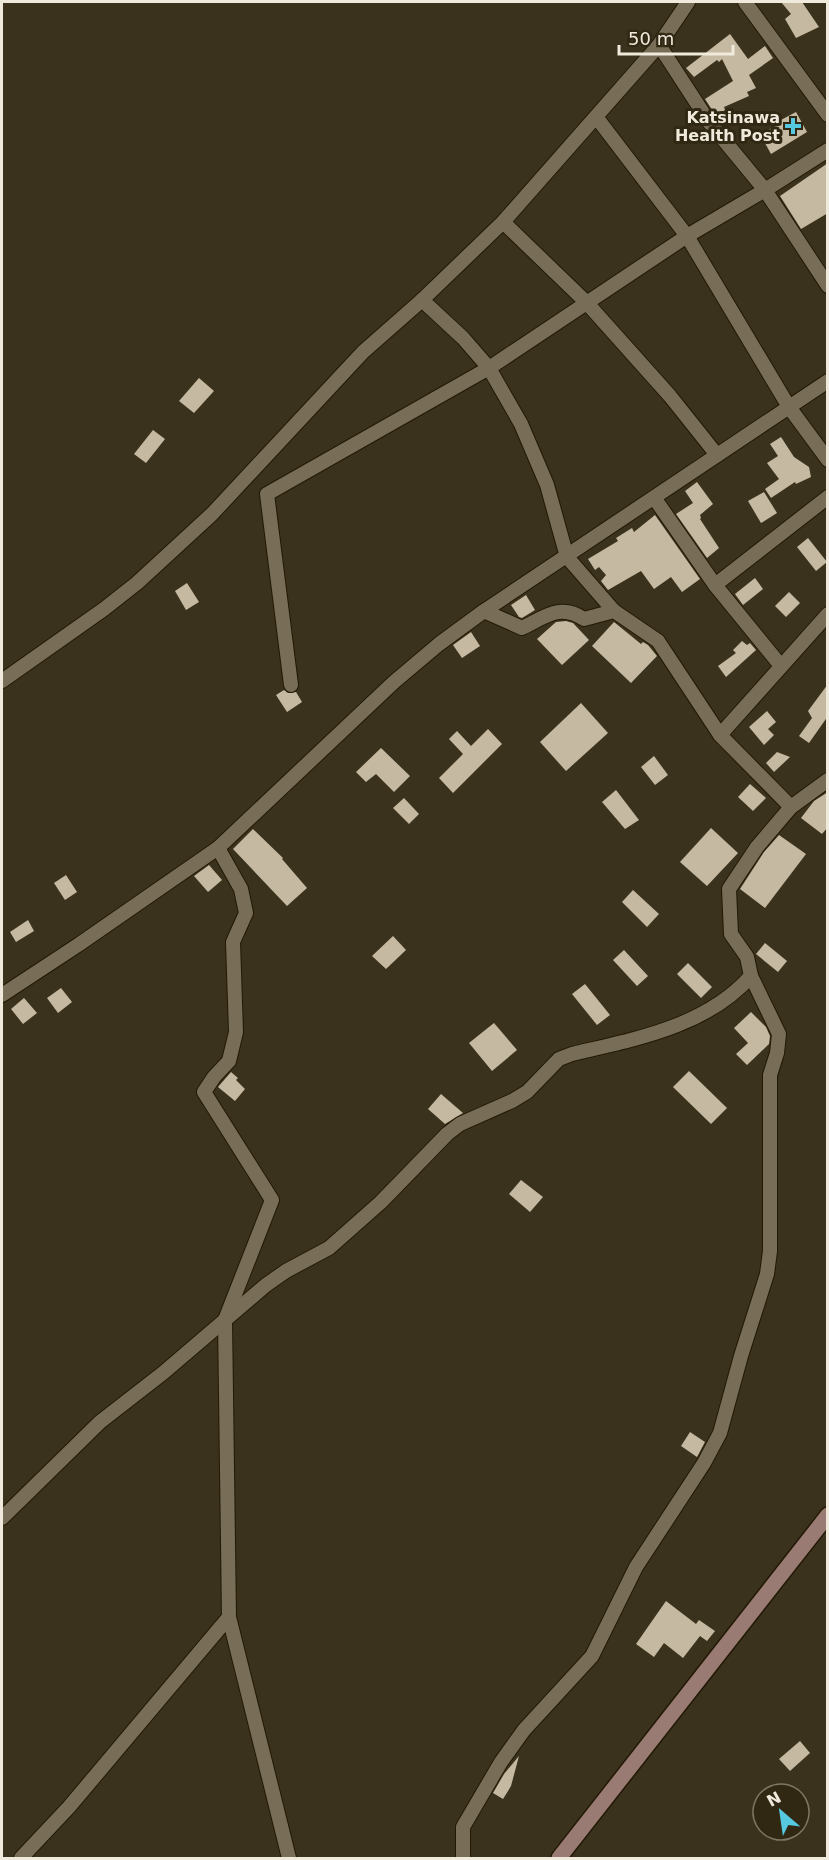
<svg xmlns="http://www.w3.org/2000/svg" width="829" height="1860" font-family="'DejaVu Sans',sans-serif">
<style>
.building{fill:#c5baa1}
.lines{fill:none;stroke-linecap:round;stroke-linejoin:round}
.street-casing{stroke:#221905;stroke-width:16}
.secondary-casing{stroke:#221905;stroke-width:18}
.street{stroke:#786e57;stroke-width:14}
.secondary{stroke:#997b73;stroke-width:15}
.poi-dot{fill:#56c9e1;stroke:#312813;stroke-width:2}
.labels{text-anchor:middle;stroke-width:6;stroke-linejoin:round;paint-order:stroke}
.poi-label{font-size:16px;font-weight:bold;fill:#f0eadd;stroke:#312813;text-anchor:end}
</style>
<rect width="100%" height="100%" fill="#3b321d"/>
<!-- building -->
<g class="building">
<polygon points="781,2 802,2 819,27 796,38 785,19 791,14"/>
<polygon points="730,34 748,59 765,46 773,58 749,75 756,88 747,92 749,96 724,107 725,110 716,116 705,99 733,81 722,59 719,62 717,60 694,77 686,68"/>
<polygon points="796,112 807,132 771,154 760,134 780,124 779,121"/>
<polygon points="828,163 828,213 801,229 780,196"/>
<polygon points="199,378 214,391 194,413 179,401"/>
<polygon points="153,430 165,439 146,463 134,454"/>
<polygon points="781,437 794,457 809,467 811,477 796,484 795,482 771,498 765,489 779,479 767,463 778,456 770,444"/>
<polygon points="697,482 713,504 700,515 701,518 700,519 719,548 707,558 676,514 693,503 685,491"/>
<polygon points="764,492 777,513 761,523 748,501"/>
<polygon points="655,515 700,579 682,592 671,577 654,589 641,571 608,590 601,581 606,575 599,567 595,570 588,559 618,541 616,538 632,528 634,532"/>
<polygon points="808,538 827,562 816,571 797,547"/>
<polygon points="755,578 763,589 743,605 735,594"/>
<polygon points="187,583 199,602 186,610 175,591"/>
<polygon points="789,592 800,603 786,617 775,606"/>
<polygon points="526,595 535,610 522,618 519,617 511,605"/>
<polygon points="566,621 573,623 589,640 562,665 537,639 556,622"/>
<polygon points="614,622 641,644 643,642 648,645 657,656 631,683 592,646"/>
<polygon points="471,632 480,646 462,658 453,645"/>
<polygon points="742,641 747,645 750,643 756,650 726,677 718,666 736,653 733,650"/>
<polygon points="828,684 828,716 809,743 799,736 812,718 808,711"/>
<polygon points="284,690 288,693 296,692 302,702 287,712 276,695"/>
<polygon points="581,703 608,733 566,771 540,742"/>
<polygon points="767,711 776,722 768,729 774,735 764,745 749,727"/>
<polygon points="488,729 502,744 453,793 439,778 463,754 449,739 457,731 471,746"/>
<polygon points="381,748 410,776 394,792 376,774 366,782 356,772"/>
<polygon points="777,752 790,757 774,772 766,763"/>
<polygon points="654,756 668,775 655,785 641,767"/>
<polygon points="750,784 766,798 753,811 738,797"/>
<polygon points="616,790 639,820 625,829 602,802"/>
<polygon points="828,792 828,827 822,834 801,818 814,801"/>
<polygon points="404,798 419,814 409,824 393,808"/>
<polygon points="711,828 738,853 707,886 680,862"/>
<polygon points="253,829 283,858 282,859 307,888 287,906 233,849"/>
<polygon points="779,835 806,854 765,908 740,889 764,852"/>
<polygon points="209,865 222,880 208,892 194,876"/>
<polygon points="66,875 77,892 65,900 54,883"/>
<polygon points="633,890 659,914 647,927 622,902"/>
<polygon points="28,920 34,931 16,942 10,932"/>
<polygon points="393,936 406,950 386,969 372,956"/>
<polygon points="765,943 787,961 778,972 756,954"/>
<polygon points="624,950 648,976 637,986 613,960"/>
<polygon points="688,963 712,987 701,998 677,974"/>
<polygon points="585,984 610,1015 597,1025 572,994"/>
<polygon points="61,988 72,1002 58,1013 47,998"/>
<polygon points="24,998 37,1013 23,1024 11,1009"/>
<polygon points="751,1012 766,1027 770,1036 769,1044 747,1065 736,1054 748,1043 734,1028"/>
<polygon points="494,1023 517,1050 492,1071 469,1043"/>
<polygon points="689,1071 727,1108 711,1124 673,1087"/>
<polygon points="231,1072 238,1078 236,1080 245,1089 235,1101 218,1087"/>
<polygon points="441,1094 463,1113 445,1124 428,1109"/>
<polygon points="521,1180 543,1197 530,1212 509,1194"/>
<polygon points="690,1432 705,1442 697,1457 681,1446"/>
<polygon points="666,1601 696,1624 699,1620 715,1631 707,1641 700,1636 683,1658 664,1643 654,1657 636,1644"/>
<polygon points="800,1741 810,1753 790,1771 779,1759"/>
<polygon points="519,1756 511,1786 503,1799 493,1793 504,1774"/>
</g>
<g class="lines">
<!-- street casing -->
<g class="street-casing">
<g id="street">
<polyline points="745,2 828,115"/>
<polyline points="659,45 709,122 765,190 828,286"/>
<polyline points="597,118 687,236 789,407 828,460"/>
<polyline points="503,222 586,302 670,396 717,455"/>
<polyline points="422,300 463,338 489,368 521,424 547,485 567,557 614,611"/>
<polyline points="655,499 715,585 781,666"/>
<polyline points="715,585 828,497"/>
<path d="M484,611L522,628C545,617 560,603 584,619L614,611L658,641L720,735L791,807"/>
<polyline points="2,681 104,609 137,583 212,514 363,352 422,300 503,222 659,45 688,2"/>
<polyline points="291,685 267,494 489,368 687,236 765,190 828,150"/>
<polyline points="720,735 828,614"/>
<polyline points="218,848 241,889 246,913 233,942 236,1032 229,1061 214,1077 204,1092 272,1200 225,1320 229,1617 289,1858"/>
<polyline points="2,995 78,945 218,848 394,682 439,644 484,611 828,381"/>
<path d="M2,1518L100,1422L163,1373L266,1285L286,1271L329,1248L381,1202L447,1134L460,1124L512,1101L527,1092L559,1059L572,1054C635,1039 706,1027 751,976L747,957L731,934L729,889L757,847L791,807L828,780"/>
<polyline points="21,1858 69,1807 229,1617"/>
<polyline points="463,1858 463,1827 501,1762 524,1730 592,1656 636,1567 704,1463 720,1433 741,1356 767,1274 770,1251 770,1075 777,1053 779,1034 751,976"/>
</g>
</g>
<!-- secondary casing -->
<g class="secondary-casing">
<polyline id="secondary" points="559,1858 828,1515"/>
</g>
<!-- street -->
<use href="#street" class="street"/>
<!-- secondary -->
<use href="#secondary" class="secondary"/>
</g>
<!-- markers -->
<path class="poi-dot" d="M790 117h6v6h6v6h-6v6h-6v-6h-6v-6h6z"/>
<g class="labels">
<!-- poi labels -->
<g class="poi-label">
<text x="780" y="123">Katsinawa<tspan x="780" dy="18">Health Post</tspan></text>
</g>
</g>
<!-- border -->
<rect width="829" height="1860" fill="none" stroke="#f0eadd" stroke-width="6"/>
<!-- north arrow -->
<g transform="translate(781 1812) rotate(331)"><circle r="28" fill="#312813" stroke="#7d7664" stroke-width="1.5"/>
<path d="M0-4.5L10 22L0 15L-10 22Z" fill="#56c9e1"/>
<text y="-9" font-size="16" font-weight="bold" text-anchor="middle" fill="#f0eadd">N</text>
</g>
<!-- scale -->
<path d="M619 45v9h114v-9" fill="none" stroke="#f0eadd" stroke-width="3"/>
<text x="628" y="45" font-size="18" fill="#f0eadd" stroke="#312813" stroke-width="4.5" paint-order="stroke">50 m</text>
</svg>
